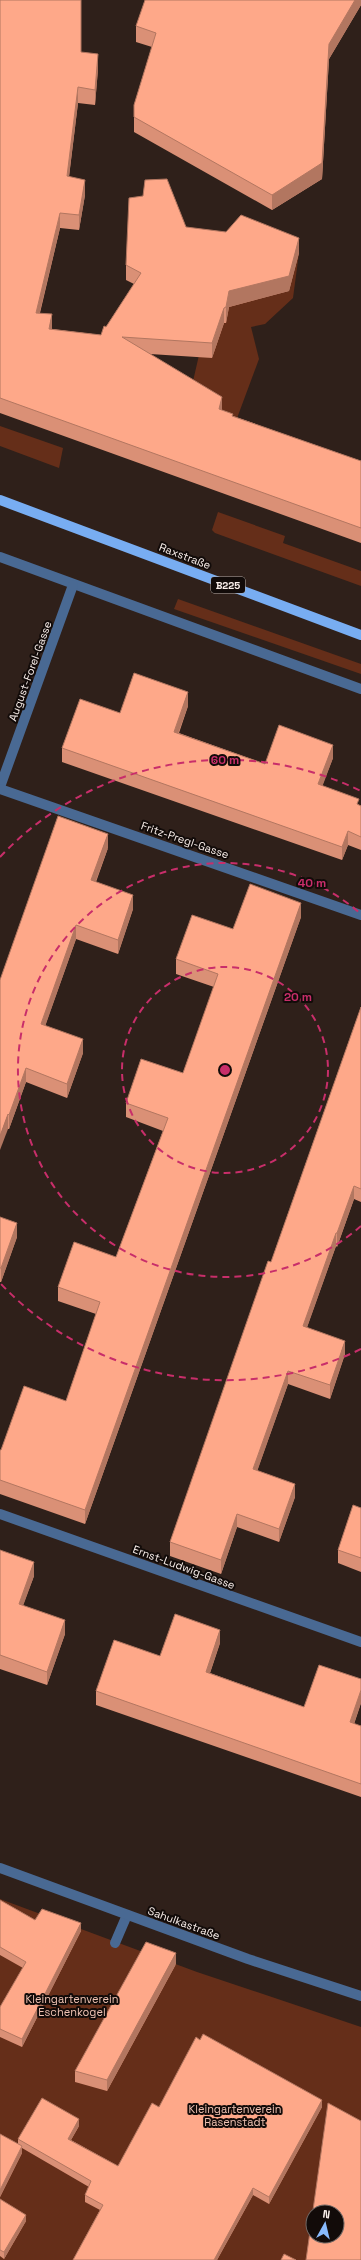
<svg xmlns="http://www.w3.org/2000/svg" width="361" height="2260" font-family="'Space Grotesk',sans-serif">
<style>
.green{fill:#652e19;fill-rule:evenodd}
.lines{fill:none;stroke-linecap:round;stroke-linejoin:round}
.lane{stroke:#496993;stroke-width:10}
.street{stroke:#496993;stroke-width:10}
.primary{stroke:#78adf2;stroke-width:10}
.wall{fill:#da9076}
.shaded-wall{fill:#b27660}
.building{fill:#fea889;stroke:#b27660;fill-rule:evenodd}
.ring{fill:none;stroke:#c82e6a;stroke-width:2;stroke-dasharray:7 5}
.labels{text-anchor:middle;stroke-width:4;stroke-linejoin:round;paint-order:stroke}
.shield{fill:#120b09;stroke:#b5aba8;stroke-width:1}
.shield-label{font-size:10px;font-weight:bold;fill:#fbf0ec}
.street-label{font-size:11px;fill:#fbf0ec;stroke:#120b09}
.park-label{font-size:11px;fill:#f0c3b3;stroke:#120b09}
.centre{fill:#c82e6a;stroke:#120b09;stroke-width:2}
.ring-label{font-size:12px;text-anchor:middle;font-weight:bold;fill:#c82e6a;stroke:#120b09;stroke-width:4;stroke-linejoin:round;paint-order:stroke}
</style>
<rect width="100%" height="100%" fill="#2f201a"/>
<!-- green -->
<g class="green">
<polygon points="299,253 293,298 265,324 251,327 259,359 233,429 186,412 199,355 212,358 215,347 207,340 227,307 289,291"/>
<polygon points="0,426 63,448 59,468 0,446"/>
<polygon points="218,512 285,536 283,543 361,571 361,586 215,533 212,530"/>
<polygon points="178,599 361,664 361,674 174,609"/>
<path d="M0,1899L197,1972L361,2027V2260H0ZM313,2212H337V2236H313Z"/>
</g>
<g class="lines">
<!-- lane -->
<polyline class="lane" points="115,1943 127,1915"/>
<!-- street -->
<g class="street">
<polyline points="0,557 361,689"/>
<polyline points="0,787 73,585"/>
<polyline points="0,789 361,915"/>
<polyline points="0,1514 361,1642"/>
<polyline points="0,1868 248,1959 361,1996"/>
</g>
<!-- primary -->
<polyline class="primary" points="0,500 361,635"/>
</g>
<!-- wall -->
<g class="wall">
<polygon points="0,0 81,52 98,69 95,105 78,103 69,177 85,195 79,230 60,228 40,313 52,329 101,335 106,327 134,284 126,280 126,265 186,227 299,253 289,291 229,307 226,323 224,323 212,358 150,354 222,410 233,416 361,461 361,543 0,413"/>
<polygon points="361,0 361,5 329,59 322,179 272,210 134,132 134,117 152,47 136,42 136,26"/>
<polygon points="188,706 179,733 265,764 333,758 322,786 361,806 361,850 348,845 342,860 62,762 62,748 120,713"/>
<polygon points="108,848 96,882 133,909 118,954 76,939 45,1026 83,1053 67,1098 26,1082 9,1129 8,1129 0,980"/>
<polygon points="301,917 85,1524 0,1494 0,1450 1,1450 66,1401 96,1314 58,1301 58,1287 116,1257 163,1131 126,1117 126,1103 183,1073 214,987 176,974 176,959 233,929"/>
<polygon points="361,1007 361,1202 354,1199 337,1247 336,1246 307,1327 345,1354 330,1399 288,1384 257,1471 295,1497 279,1542 237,1527 221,1574 170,1556 170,1542 271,1262"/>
<polygon points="0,1217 17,1237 1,1282 0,1282"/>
<polygon points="361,1508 361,1572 338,1563 338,1550"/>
<polygon points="0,1550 34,1576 23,1605 65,1634 47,1685 0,1669"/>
<polygon points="220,1643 210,1673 304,1707 361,1679 361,1703 354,1724 361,1726 361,1797 96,1705 96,1691 160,1656"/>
<polygon points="0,1900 35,1920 81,1931 22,2047 0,2037 0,2007 23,1968 0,1955"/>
<polygon points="176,1964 107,2091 75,2082 75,2071"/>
<polygon points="159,2107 322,2107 269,2204 253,2195 217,2260 73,2260 100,2210 85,2202 85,2195 89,2187 22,2148 22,2153 0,2197 0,2134 18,2144 18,2139 79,2126 71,2140 118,2166"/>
<polygon points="0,2199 26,2221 4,2259 0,2256"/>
</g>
<!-- shaded-wall -->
<g class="shaded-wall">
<polygon points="355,0 361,0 361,5 329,59 322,179 272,210 272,195 329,44"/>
<polygon points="98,54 98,69 95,105 95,90"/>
<polygon points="78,87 78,103 67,192 67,176"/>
<polygon points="85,180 85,195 79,230 79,215"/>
<polygon points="60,213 60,228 36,328 36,313"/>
<polygon points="299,238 299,253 289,291 229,307 226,323 226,307 229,291"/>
<polygon points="224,308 224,323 212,358 212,343"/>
<polygon points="52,314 52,330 49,329"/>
<polygon points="222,397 222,413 219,409"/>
<polygon points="188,692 188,706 174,745 174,732"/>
<polygon points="333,745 333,758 318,798 318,784"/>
<polygon points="348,831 348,845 342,860 342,847"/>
<polygon points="108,834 108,848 91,894 91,880"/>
<polygon points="133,895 133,909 118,954 118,940"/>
<polygon points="301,903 301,917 85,1524 85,1510"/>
<polygon points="76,925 76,939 41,1038 41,1024"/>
<polygon points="83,1039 83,1053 67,1098 67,1084"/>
<polygon points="26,1068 26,1082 9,1129 9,1115"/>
<polygon points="8,1114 8,1129 0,1150 0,1136"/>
<polygon points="354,1186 354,1199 337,1247 337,1233"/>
<polygon points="17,1223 17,1237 1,1282 1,1268"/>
<polygon points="336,1233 336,1246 303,1339 303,1326"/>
<polygon points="345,1341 345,1354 330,1399 330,1385"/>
<polygon points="288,1371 288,1384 253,1483 253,1469"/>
<polygon points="295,1484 295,1497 279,1542 279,1529"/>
<polygon points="237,1514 237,1527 221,1574 221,1560"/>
<polygon points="34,1562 34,1576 19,1617 19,1604"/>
<polygon points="65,1620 65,1634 47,1685 47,1672"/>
<polygon points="220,1630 220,1643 206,1685 206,1672"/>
<polygon points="361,1690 361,1703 350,1736 350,1722"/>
<polygon points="81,1923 81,1931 22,2047 22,2039"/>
<polygon points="176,1953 176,1964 107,2091 107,2080"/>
<polygon points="322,2100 322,2107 269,2204 269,2197"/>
<polygon points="79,2119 79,2126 68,2145 68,2139"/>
<polygon points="22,2146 22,2153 0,2197 0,2190"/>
<polygon points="253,2188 253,2195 217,2260 214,2260"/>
<polygon points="26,2215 26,2221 4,2259 4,2252"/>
</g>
<!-- building -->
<g class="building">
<polygon points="0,0 81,0 81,52 98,54 95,90 78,87 67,176 85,180 79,215 60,213 36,313 52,314 49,329 101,335 104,326 106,327 141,273 126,265 129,198 143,196 145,180 167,179 186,227 226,232 241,215 299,238 289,276 229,291 226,307 224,308 212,343 122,337 222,397 219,409 233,414 232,416 361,461 361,528 0,398"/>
<polygon points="145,0 355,0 329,44 322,163 272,195 134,117 134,105 156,33 136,26"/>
<polygon points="134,673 188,692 174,732 265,764 279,725 333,745 318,784 359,799 357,804 361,806 361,837 348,831 342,847 62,748 80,699 120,713"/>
<polygon points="58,816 108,834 91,880 133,895 118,940 76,925 41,1024 83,1039 67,1084 26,1068 9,1115 8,1114 0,1136 0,980"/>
<polygon points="250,884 301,903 85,1510 0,1480 0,1450 1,1450 24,1386 66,1401 100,1302 58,1287 74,1242 116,1257 168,1118 126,1103 141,1059 183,1073 218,974 176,959 192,915 233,929"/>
<polygon points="361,1007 361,1189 354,1186 337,1233 336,1233 303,1326 345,1341 330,1385 288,1371 253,1469 295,1484 279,1529 237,1514 221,1560 170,1542 268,1261 271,1262"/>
<polygon points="0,1217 17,1223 1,1268 0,1268"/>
<polygon points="353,1505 361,1508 361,1558 338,1550"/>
<polygon points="0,1550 34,1562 19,1604 65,1620 47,1672 0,1655"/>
<polygon points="175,1614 220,1630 206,1672 304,1707 319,1665 361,1679 361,1690 350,1722 361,1726 361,1784 96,1691 114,1640 160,1656"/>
<polygon points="0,1900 35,1920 42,1909 81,1923 22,2039 0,2029 0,2007 26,1962 0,1947"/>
<polygon points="146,1942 176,1953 107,2080 75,2071"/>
<polygon points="203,2034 322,2100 269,2197 253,2188 214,2260 73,2260 103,2205 85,2195 91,2181 18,2139 42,2098 79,2119 68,2139 118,2166 152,2103 159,2107 196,2037 200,2040"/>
<path d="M328,2103L361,2121V2260H306ZM313,2212H337V2236H313Z"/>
<polygon points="0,2134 22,2146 0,2190"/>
<polygon points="0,2199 26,2215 4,2252 0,2250"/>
<polygon points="284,2254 296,2260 281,2260"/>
</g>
<!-- distance rings -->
<g class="ring">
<circle cx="225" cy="1070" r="103"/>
<path d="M361 1226A207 207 0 1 1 361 914"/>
<path d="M361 1349A310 310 0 0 1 0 1283M0 857A310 310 0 0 1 361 791"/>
</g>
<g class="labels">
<!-- shield labels -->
<rect class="shield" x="211" y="577" width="34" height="16" rx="3"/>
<g class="shield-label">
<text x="228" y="589">B225</text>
</g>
<!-- street labels -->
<g class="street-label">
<text transform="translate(185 556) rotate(21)" y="4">Raxstraße</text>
<text transform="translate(30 671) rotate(-70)" y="4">August-Forel-Gasse</text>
<text transform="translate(185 840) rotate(19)" y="4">Fritz-Pregl-Gasse</text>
<text transform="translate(184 1567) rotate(20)" y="4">Ernst-Ludwig-Gasse</text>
<text transform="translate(184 1923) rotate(20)" y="4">Sahulkastraße</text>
</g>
<!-- park labels -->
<g class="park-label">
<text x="72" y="2003">Kleingartenverein<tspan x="72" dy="13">Eschenkogel</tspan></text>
<text x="235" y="2113">Kleingartenverein<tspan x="235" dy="13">Rasenstadt</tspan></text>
</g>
</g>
<circle cx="225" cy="1070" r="6" class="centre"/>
<g class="ring-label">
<text x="225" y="764">60 m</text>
<text x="312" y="887">40 m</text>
<text x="298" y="1001">20 m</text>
</g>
<!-- north arrow -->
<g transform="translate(325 2224) rotate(8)"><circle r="19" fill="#120b09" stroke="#6f6764"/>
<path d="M0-3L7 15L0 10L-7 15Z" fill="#88bafc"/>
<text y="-6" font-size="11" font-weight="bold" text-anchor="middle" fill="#fbf0ec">N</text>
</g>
</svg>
